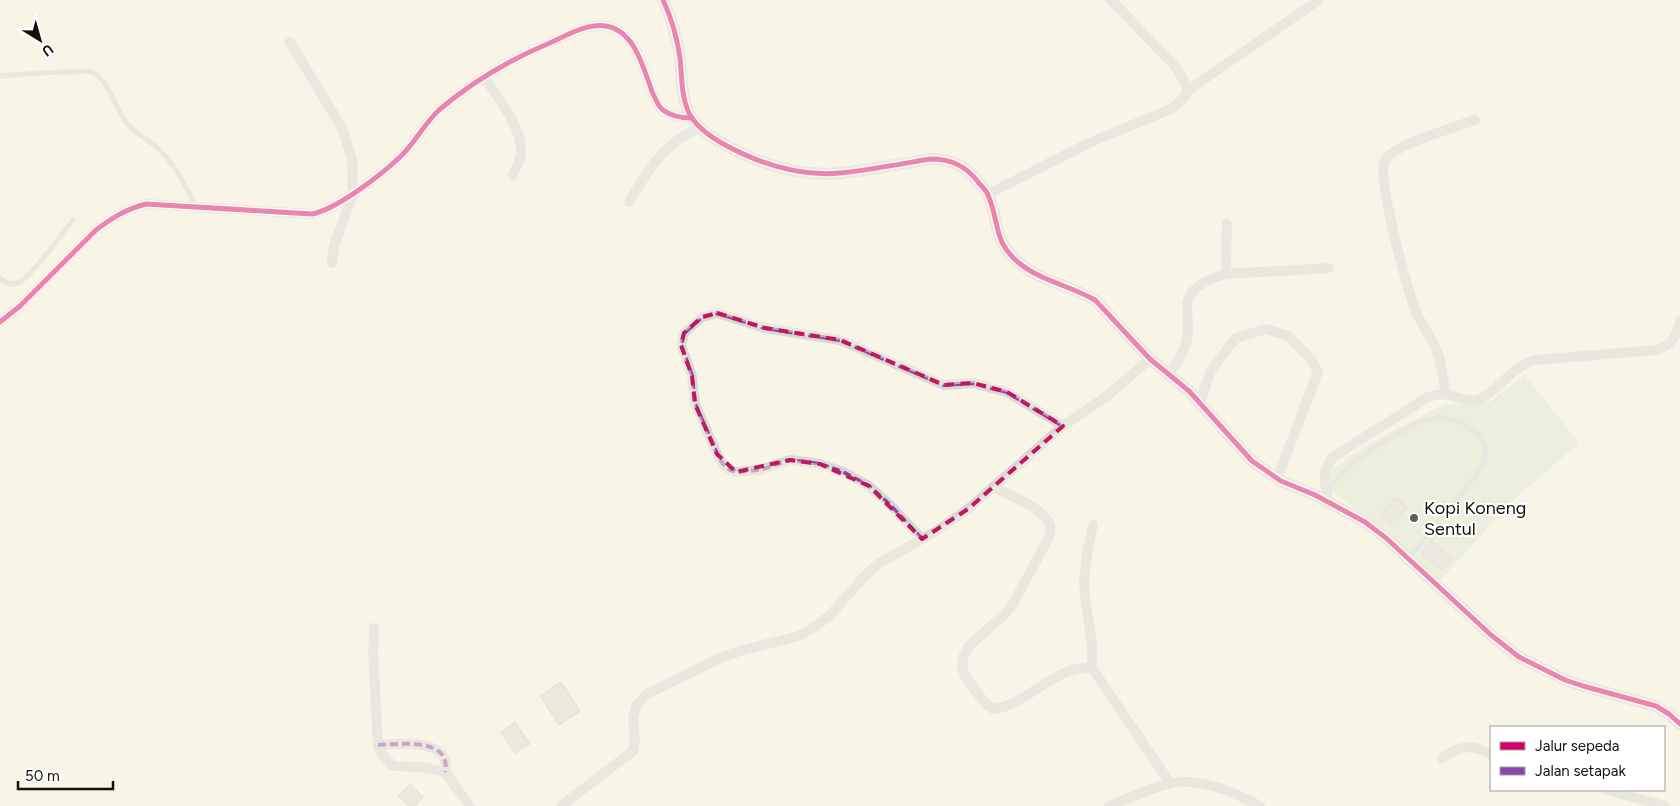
<svg xmlns="http://www.w3.org/2000/svg" width="1680" height="806" font-family="Figtree,sans-serif">
<style>
.green{fill:#e0e8d3}
.building{fill:#e0d8d4;stroke:#cdc5c1}
.lines{fill:none;stroke-linecap:round;stroke-linejoin:round}
.service{stroke:#dad8d5;stroke-width:5}
.minor{stroke:#dad8d5;stroke-width:10}
.tertiary{stroke:#dad8d5;stroke-width:12}
.quiet{stroke:#8e44ad;stroke-width:4;stroke-dasharray:8 4;stroke-linecap:butt}
.cycleway-casing{stroke:#fff;stroke-width:8}
.cycleway{stroke:#d6006c;stroke-width:5}
.marked{fill:none;stroke:#c2185b;stroke-width:4;stroke-dasharray:10 6;stroke-linejoin:round}
.poi-dot{fill:#646054;stroke:#fff;stroke-width:2}
.labels{text-anchor:middle;stroke-width:4;stroke-linejoin:round;paint-order:stroke}
.poi-label{font-size:18px;fill:#141006;stroke:#fff;text-anchor:start}
</style>
<rect width="100%" height="100%" fill="#f8f4e6"/>
<!-- green -->
<polygon class="green" points="1525,375 1579,443 1511,502 1441,579 1332,490 1329,472 1353,454 1398,428 1445,404 1488,403"/>
<!-- building -->
<g class="building">
<polygon points="1397,497 1407,508 1390,524 1380,515"/>
<polygon points="1431,540 1453,559 1442,570 1421,554"/>
<polygon points="561,682 580,711 559,725 540,696"/>
<polygon points="515,722 530,744 515,753 501,732"/>
<polygon points="410,784 423,797 415,806 409,806 398,796"/>
</g>
<g class="lines">
<!-- service -->
<g class="service">
<path d="M0,76C24,74 48,72 73,72C79,72 86,70 92,72C107,78 116,109 126,122C133,132 146,138 155,146C174,163 185,183 195,206"/>
<path d="M0,278C5,283 11,285 18,283C32,277 62,233 73,220"/>
<polyline points="1327,490 1355,461 1380,444 1417,423 1439,417 1463,423 1480,436 1486,450 1484,463 1474,478 1409,558"/>
</g>
<!-- minor -->
<g class="minor">
<polyline points="290,42 342,128 352,159 353,194 334,246 332,263"/>
<path d="M484,77C497,97 523,128 521,153C520,161 516,168 513,175"/>
<polyline points="1187,91 1319,0"/>
<polyline points="988,194 1091,142 1171,109 1185,97 1187,91 1186,84 1175,66 1111,0"/>
<path d="M629,202C649,169 664,142 700,128"/>
<polyline points="1226,274 1227,224"/>
<path d="M0,322L20,306L96,230C112,218 126,209 146,204L312,214C337,209 381,175 400,157C415,143 424,124 439,110C473,81 511,59 552,42C567,35 588,23 606,26C636,31 644,71 653,94C656,99 658,107 663,110C671,116 681,118 692,118"/>
<path d="M1169,374C1176,364 1184,353 1187,340C1189,329 1187,317 1187,306C1188,287 1211,278 1226,274L1329,268"/>
<path d="M1446,394C1443,379 1442,363 1436,349C1430,336 1422,325 1416,312C1408,291 1375,174 1385,160C1395,144 1456,127 1475,120"/>
<polyline points="1200,403 1211,370 1236,338 1266,329 1288,336 1311,359 1318,372 1277,479"/>
<path d="M993,487C1008,494 1045,509 1050,525C1051,529 1050,534 1049,537L1013,604L1006,613L969,646L964,655L962,666L965,676L985,703L993,709C1027,706 1055,664 1092,668"/>
<path d="M1329,502C1325,483 1320,473 1333,457L1428,397C1448,390 1458,400 1477,401C1499,391 1509,368 1535,360L1657,350C1672,345 1677,335 1680,321"/>
<polyline points="1093,525 1087,553 1084,581 1085,597 1092,643 1092,668 1170,783"/>
<polyline points="922,539 889,504 869,486 843,472 820,464 790,460 760,470 736,472 730,470 723,464 717,454 695,404 692,376 681,345 684,333 702,317 717,313 765,328 840,340 944,385 973,383 1007,392 1063,426"/>
<polyline points="374,628 373,653 378,745 381,753 393,766 421,767 445,772 470,806"/>
<path d="M378,745C399,744 452,737 445,772"/>
<path d="M1442,758C1461,745 1470,744 1491,754"/>
<polyline points="1607,790 1665,806"/>
<polyline points="561,806 633,751 635,740 633,718 636,706 647,694 722,657 743,650 799,636 816,626 830,615 863,578 878,564 938,530 968,509 1063,426 1107,396 1150,359"/>
<path d="M1109,806C1127,799 1153,787 1171,783C1202,778 1234,792 1260,806"/>
</g>
<!-- tertiary -->
<path class="tertiary" d="M663,0C672,19 677,37 680,58C682,76 681,94 688,111C695,127 712,138 727,146C761,164 801,177 840,173C870,170 900,164 930,159C952,159 966,166 979,183C982,187 987,191 988,195C1000,223 993,242 1019,263C1041,281 1071,286 1095,300L1150,359L1189,391L1252,461L1281,481L1315,495L1365,522L1386,538L1491,635L1519,657L1565,680L1583,686L1656,706L1669,714L1680,724"/>
<!-- quiet -->
<g class="quiet">
<polyline points="922,539 889,504 869,486 843,472 820,464 790,460 760,470 736,472 730,470 723,464 717,454 695,404 692,376 681,345 684,333 702,317 717,313 765,328 840,340 944,385 973,383 1007,392 1063,426"/>
<path d="M378,745C399,744 452,737 445,772"/>
</g>
<!-- cycleway casing -->
<g class="cycleway-casing">
<g id="cycleway">
<path d="M663,0C672,19 677,37 680,58C682,76 681,94 688,111C695,127 712,138 727,146C761,164 801,177 840,173C870,170 900,164 930,159C952,159 966,166 979,183C982,187 987,191 988,195C1000,223 993,242 1019,263C1041,281 1071,286 1095,300L1150,359L1189,391L1252,461L1281,481L1315,495L1365,522L1386,538L1491,635L1519,657L1565,680L1583,686L1656,706L1669,714L1680,724"/>
<path d="M0,322L20,306L96,230C112,218 126,209 146,204L312,214C337,209 381,175 400,157C415,143 424,124 439,110C473,81 511,59 552,42C567,35 588,23 606,26C636,31 644,71 653,94C656,99 658,107 663,110C671,116 681,118 692,118"/>
</g>
</g>
<!-- cycleway -->
<use href="#cycleway" class="cycleway"/>
</g>
<!-- marked area -->
<path d="M0 0H1680V806H0ZM717,313L765,328L840,340L944,385L973,383L1007,392L1063,426L968,509L922,539L869,486L820,464L790,460L736,472L717,454L695,404L692,376L681,345L684,333L702,317Z" fill="#f8f4e6" fill-opacity=".55" fill-rule="evenodd"/>
<path class="marked" d="M717,313L765,328L840,340L944,385L973,383L1007,392L1063,426L968,509L922,539L869,486L820,464L790,460L736,472L717,454L695,404L692,376L681,345L684,333L702,317Z"/>
<!-- markers -->
<circle class="poi-dot" cx="1414" cy="518" r="5"/>
<g class="labels">
<!-- poi labels -->
<g class="poi-label">
<text x="1424" y="514">Kopi Koneng<tspan x="1424" dy="21">Sentul</tspan></text>
</g>
</g>
<!-- legend -->
<rect x="1490" y="726" width="175" height="65" fill="#ffffff" stroke="#a19f9b"/>
<rect x="1500" y="742" width="25" height="8" fill="#d6006c" stroke="#a19f9b"/>
<text x="1535" y="751" font-size="15" fill="#141006">Jalur sepeda</text>
<rect x="1500" y="767" width="25" height="8" fill="#8e44ad" stroke="#a19f9b"/>
<text x="1535" y="776" font-size="15" fill="#141006">Jalan setapak</text>
<!-- north arrow -->
<g transform="translate(40 40) rotate(143)" stroke="#ffffff" stroke-width="4" paint-order="stroke">
<path d="M0-4L9 19L0 12L-9 19Z" fill="#141006"/>
<text y="-8" font-size="14" font-weight="bold" text-anchor="middle" fill="#141006">U</text>
</g>
<!-- scale -->
<path d="M18 781v8h95v-8" fill="none" stroke="#141006" stroke-width="2.5"/>
<text x="25" y="781" font-size="15" fill="#141006" stroke="#ffffff" stroke-width="4" paint-order="stroke">50 m</text>
</svg>
